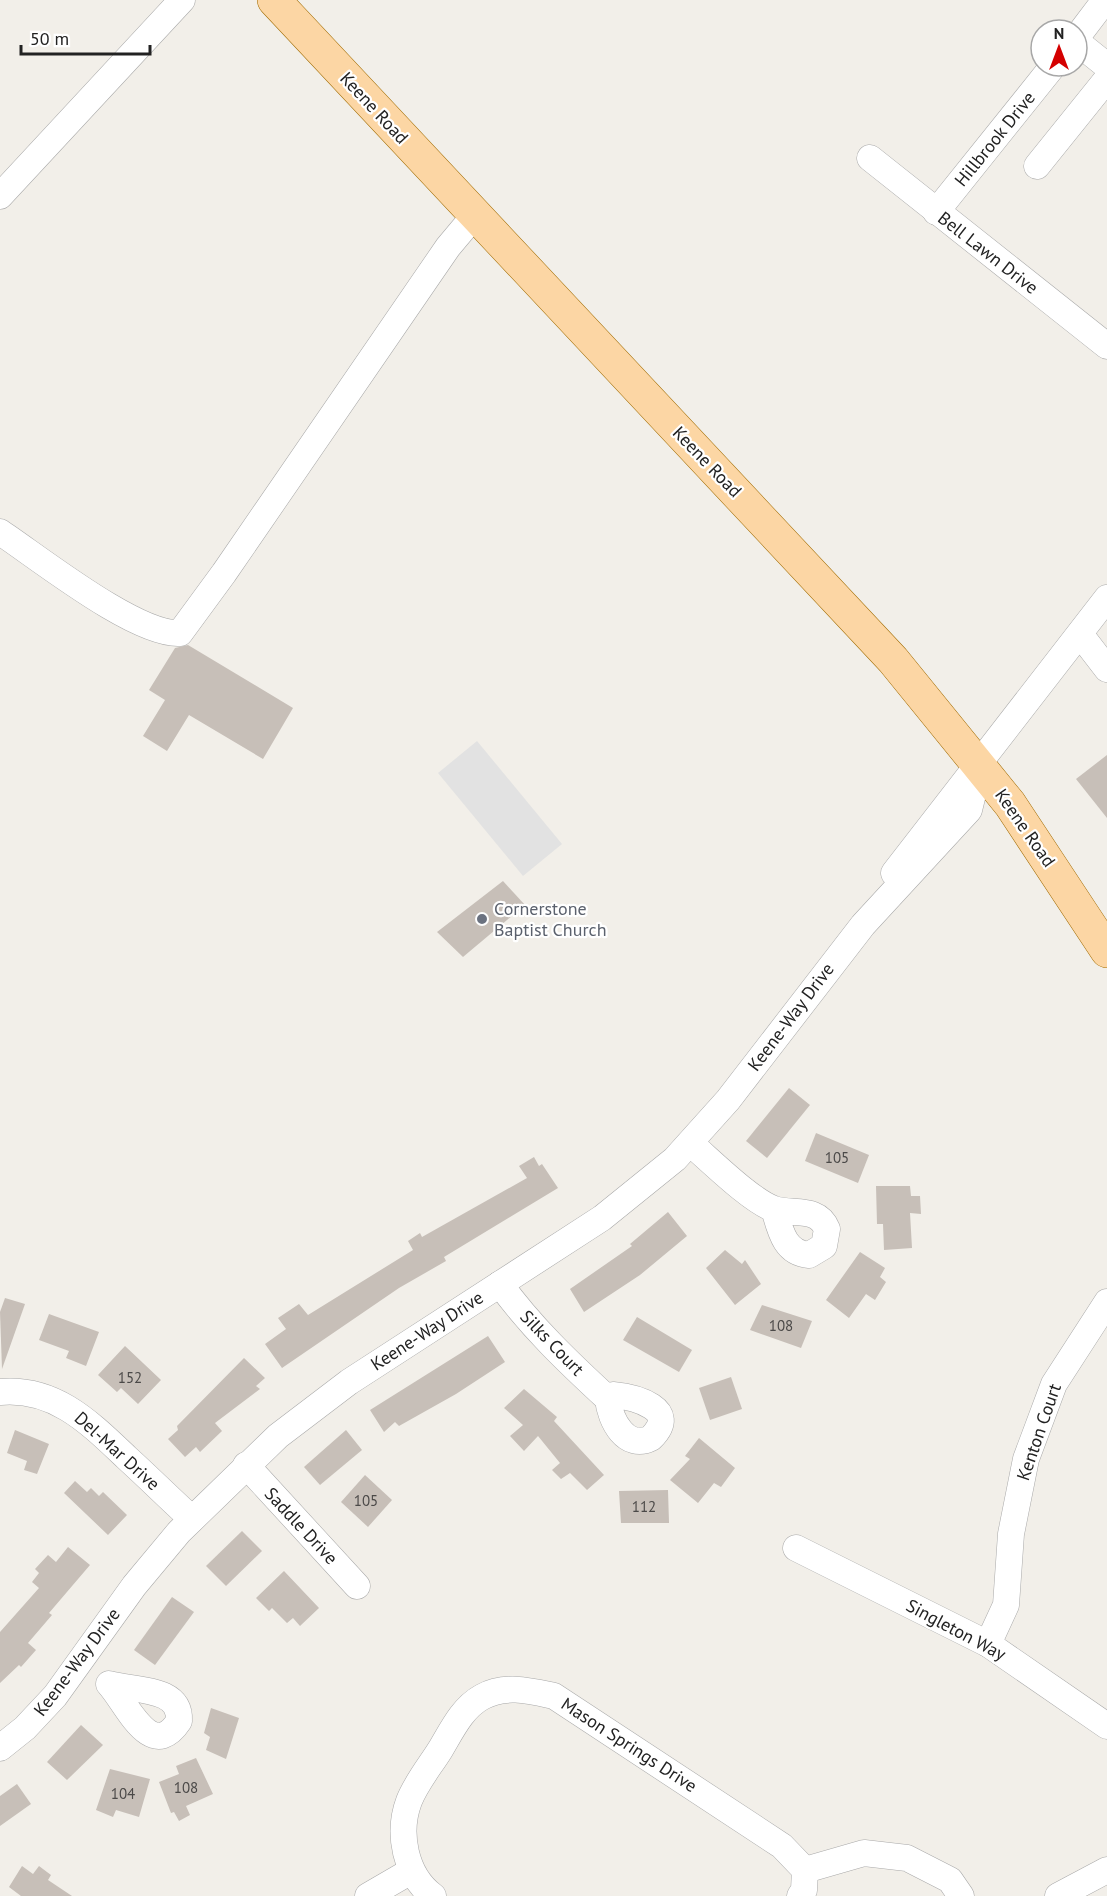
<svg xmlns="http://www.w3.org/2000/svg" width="1107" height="1896" font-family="'PT Sans',sans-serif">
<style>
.parking{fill:#e2e2e2}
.building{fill:#c7bfb8}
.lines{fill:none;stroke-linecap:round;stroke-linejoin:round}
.minor-casing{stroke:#a9a9a9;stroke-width:27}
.major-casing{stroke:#a06b00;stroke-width:34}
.minor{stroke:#fff;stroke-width:26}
.major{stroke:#fcd6a4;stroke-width:33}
.worship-dot{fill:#6b7280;stroke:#fff;stroke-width:2}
.labels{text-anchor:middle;stroke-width:4.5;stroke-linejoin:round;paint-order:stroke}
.number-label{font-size:15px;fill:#4b4948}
.street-label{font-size:18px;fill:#222;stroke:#fff}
.worship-label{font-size:18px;fill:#5b616d;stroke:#fff;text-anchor:start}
</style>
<rect width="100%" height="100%" fill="#f2efe9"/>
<!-- parking -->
<polygon class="parking" points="477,741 562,844 523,876 438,773"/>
<!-- building -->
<g class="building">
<polygon points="188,645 293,708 263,759 189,715 167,751 143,736 165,700 149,690 175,648"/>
<polygon points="1107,755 1107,818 1076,779"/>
<polygon points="503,881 525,905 463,957 437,932"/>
<polygon points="789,1088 810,1105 767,1158 746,1141"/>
<polygon points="816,1133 869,1155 858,1183 805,1161"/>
<polygon points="534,1157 539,1166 542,1164 558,1188 444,1257 446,1261 399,1288 282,1368 265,1344 286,1329 278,1318 299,1304 308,1315 413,1250 408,1241 420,1233 422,1237 527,1178 519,1166"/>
<polygon points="876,1186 910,1186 911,1196 920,1196 921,1214 910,1213 912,1248 884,1250 883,1224 877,1224"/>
<polygon points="668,1212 687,1236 640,1275 584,1312 570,1289 632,1246 630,1244"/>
<polygon points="725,1250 742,1264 745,1260 761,1284 735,1305 706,1268"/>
<polygon points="860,1252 885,1268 880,1277 886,1282 875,1300 866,1294 849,1318 826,1300"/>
<polygon points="5,1298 25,1304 2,1369 0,1312"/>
<polygon points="762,1305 812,1321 801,1348 750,1330"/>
<polygon points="49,1314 99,1332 86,1366 66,1358 69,1351 39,1340"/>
<polygon points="637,1317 692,1350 679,1372 623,1340"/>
<polygon points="488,1336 505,1362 456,1394 399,1426 395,1422 384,1432 370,1410"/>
<polygon points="125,1346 161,1380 138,1404 121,1388 117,1392 98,1375"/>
<polygon points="244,1358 265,1378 256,1386 260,1389 215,1423 222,1431 200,1452 196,1447 185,1457 168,1439 178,1430 177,1426"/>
<polygon points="731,1377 742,1409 710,1420 699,1388"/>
<polygon points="524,1389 557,1417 554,1421 604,1475 587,1490 570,1473 561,1479 552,1470 560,1463 538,1436 524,1451 510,1436 523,1425 504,1408"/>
<polygon points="15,1430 49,1444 37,1474 24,1470 27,1461 7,1453"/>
<polygon points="346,1430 362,1450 320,1485 304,1467"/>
<polygon points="699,1438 735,1468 721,1487 714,1483 698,1503 670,1480 690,1459 685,1456"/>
<polygon points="365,1475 392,1500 368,1527 341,1502"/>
<polygon points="75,1481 87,1492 91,1488 99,1496 103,1492 127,1515 108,1535 64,1493"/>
<polygon points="668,1490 669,1523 621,1523 619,1491"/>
<polygon points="242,1531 262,1551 226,1586 206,1566"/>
<polygon points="68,1547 90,1565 49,1613 52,1615 28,1643 36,1650 21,1667 19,1665 0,1683 0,1632 39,1588 32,1582 39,1573 35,1569 48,1555 56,1562"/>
<polygon points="284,1571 319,1608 300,1626 293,1618 287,1623 272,1608 269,1611 256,1598"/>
<polygon points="172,1597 194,1612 155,1665 134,1650"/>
<polygon points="211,1708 239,1718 226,1759 206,1750 210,1737 204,1733"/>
<polygon points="81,1725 103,1745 67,1780 47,1762"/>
<polygon points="196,1758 213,1794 186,1806 190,1815 179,1821 174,1812 171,1813 159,1782 179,1774 176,1766"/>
<polygon points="110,1769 150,1779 139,1817 116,1810 113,1817 96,1810"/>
<polygon points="17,1784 31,1804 0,1826 0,1796"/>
<polygon points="22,1866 33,1874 39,1866 51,1875 48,1880 72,1896 21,1896 9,1887"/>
</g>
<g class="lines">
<!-- minor casing -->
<g class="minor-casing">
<g id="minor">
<polyline points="1077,37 1105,0"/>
<polyline points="1077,42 1107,66"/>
<polyline points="870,158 1107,346"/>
<polyline points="1037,166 1107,79"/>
<polyline points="0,196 182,0"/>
<polyline points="936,212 1053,66"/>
<path d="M0,532C39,558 137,636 180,633L224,573L448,247L474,216"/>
<polyline points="1080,634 1107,669"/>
<polyline points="894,873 1107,598"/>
<path d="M690,1143C710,1160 751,1201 774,1209C793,1215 818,1206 827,1229L824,1246L809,1255C784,1253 780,1229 774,1209"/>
<path d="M500,1284C531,1327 569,1363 608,1399"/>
<path d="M0,1392C55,1387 90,1423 127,1458C149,1478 170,1499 192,1519"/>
<path d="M613,1395C635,1397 681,1409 651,1438C626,1451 610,1420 608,1399Z"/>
<polyline points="246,1465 357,1586"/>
<polyline points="796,1548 988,1644 1107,1726"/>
<polyline points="988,1644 1006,1605 1011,1534 1026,1459 1054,1384 1107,1302"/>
<path d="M109,1684C133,1691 181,1686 179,1721C151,1764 126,1702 109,1684Z"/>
<polyline points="0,1748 25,1728 55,1696 134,1586 179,1532 278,1436 349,1382 602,1218 675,1159 728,1100 863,925 969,810 980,765"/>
<polyline points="805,1870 864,1853 907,1858 950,1880 961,1896"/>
<polyline points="368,1896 411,1871"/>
<path d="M433,1896C405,1875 397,1833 409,1801C416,1783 430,1766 440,1750C452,1730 462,1708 482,1697C505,1684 531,1691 554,1696L782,1846L805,1870L804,1890L800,1896"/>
<polyline points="1058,1896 1107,1870"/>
</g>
</g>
<!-- major casing -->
<g class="major-casing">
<polyline id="major" points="274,0 893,660 1010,804 1107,951"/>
</g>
<!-- minor -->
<use href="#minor" class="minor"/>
<!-- major -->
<use href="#major" class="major"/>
</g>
<!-- markers -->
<circle class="worship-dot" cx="482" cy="919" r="6"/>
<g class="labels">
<!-- number labels -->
<g class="number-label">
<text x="837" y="1163">105</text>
<text x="781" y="1331">108</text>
<text x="130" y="1383">152</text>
<text x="366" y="1506">105</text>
<text x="644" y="1512">112</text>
<text x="186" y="1793">108</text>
<text x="123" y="1799">104</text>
</g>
<!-- street labels -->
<g class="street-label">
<text transform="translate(374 108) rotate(47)" y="6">Keene Road</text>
<text transform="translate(995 139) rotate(-51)" y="6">Hillbrook Drive</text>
<text transform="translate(988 253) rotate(38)" y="6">Bell Lawn Drive</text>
<text transform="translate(707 462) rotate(46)" y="6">Keene Road</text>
<text transform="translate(1025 828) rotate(55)" y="6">Keene Road</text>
<text transform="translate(791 1017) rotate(-53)" y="6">Keene-Way Drive</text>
<text transform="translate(427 1331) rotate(-33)" y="6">Keene-Way Drive</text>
<text transform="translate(552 1343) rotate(46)" y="6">Silks Court</text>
<text transform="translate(1039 1432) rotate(-71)" y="6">Kenton Court</text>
<text transform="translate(117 1451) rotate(42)" y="6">Del-Mar Drive</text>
<text transform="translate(301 1526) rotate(47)" y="6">Saddle Drive</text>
<text transform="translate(956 1630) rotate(28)" y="6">Singleton Way</text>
<text transform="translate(77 1662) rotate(-53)" y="6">Keene-Way Drive</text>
<text transform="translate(629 1745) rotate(33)" y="6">Mason Springs Drive</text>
</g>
<!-- worship labels -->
<g class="worship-label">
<text x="494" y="915">Cornerstone<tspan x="494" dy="21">Baptist Church</tspan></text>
</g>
</g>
<!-- north arrow -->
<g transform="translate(1059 48)"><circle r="28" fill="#ffffff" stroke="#a7a7a7" stroke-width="1.5"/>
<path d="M0-4.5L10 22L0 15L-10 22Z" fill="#d40000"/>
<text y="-9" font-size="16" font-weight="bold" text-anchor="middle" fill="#222222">N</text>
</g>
<!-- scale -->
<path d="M21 45v9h129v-9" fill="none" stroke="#222222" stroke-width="3"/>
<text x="30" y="45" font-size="18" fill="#222222" stroke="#ffffff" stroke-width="4.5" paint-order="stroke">50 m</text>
</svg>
